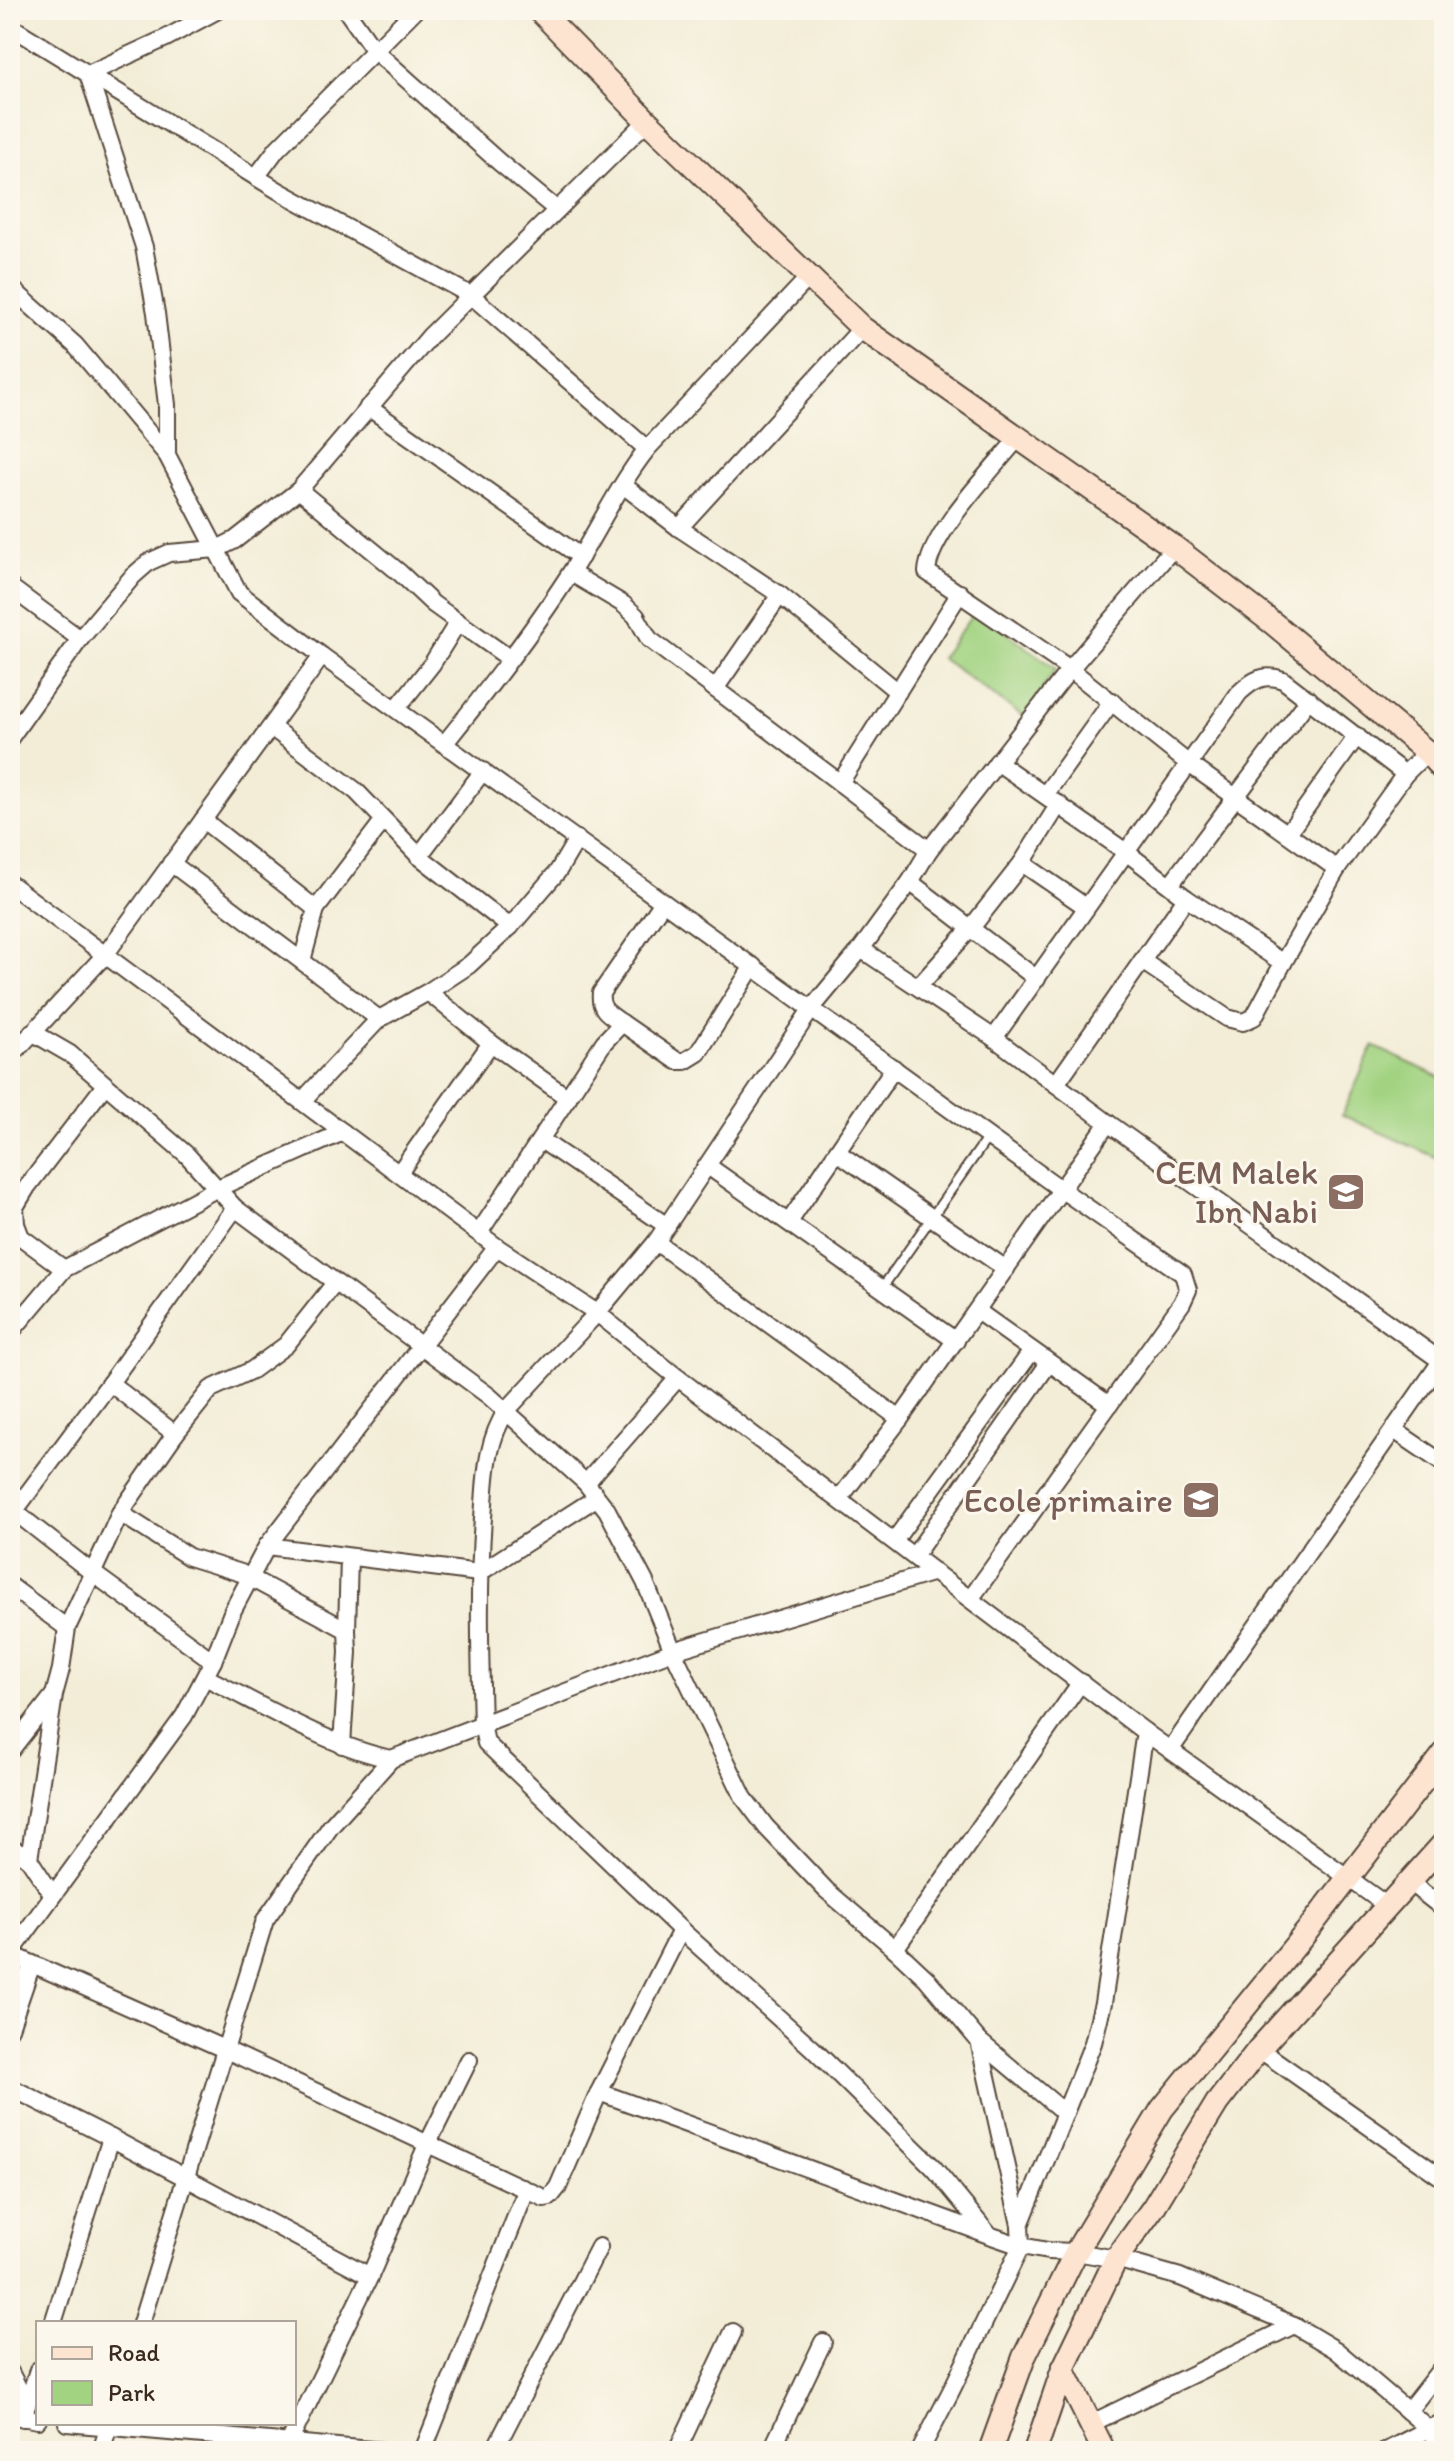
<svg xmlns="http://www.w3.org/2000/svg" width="1454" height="2461" font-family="Itim,sans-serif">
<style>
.green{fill:#a2d381;stroke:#6e7e50;stroke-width:2}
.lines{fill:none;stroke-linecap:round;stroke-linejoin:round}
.lane-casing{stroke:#57473a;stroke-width:12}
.street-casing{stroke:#57473a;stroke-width:20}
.secondary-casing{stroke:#57473a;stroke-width:26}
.lane{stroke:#fff;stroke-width:8}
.street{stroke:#fff;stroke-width:16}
.secondary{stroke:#fde4d1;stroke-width:22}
.labels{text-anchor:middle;stroke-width:6;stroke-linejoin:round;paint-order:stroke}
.education-label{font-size:34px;fill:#785e54;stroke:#fbf7ec;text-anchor:end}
</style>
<rect width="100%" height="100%" fill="#fbf7ec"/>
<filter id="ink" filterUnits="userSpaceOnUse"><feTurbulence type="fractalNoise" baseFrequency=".0125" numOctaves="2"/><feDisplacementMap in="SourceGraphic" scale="16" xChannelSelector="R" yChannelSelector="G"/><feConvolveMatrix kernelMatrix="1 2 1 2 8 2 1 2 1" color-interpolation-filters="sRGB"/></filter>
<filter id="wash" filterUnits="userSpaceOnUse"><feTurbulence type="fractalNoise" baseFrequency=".006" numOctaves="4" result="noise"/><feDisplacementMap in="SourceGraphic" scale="32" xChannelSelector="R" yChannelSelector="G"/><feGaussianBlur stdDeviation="1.8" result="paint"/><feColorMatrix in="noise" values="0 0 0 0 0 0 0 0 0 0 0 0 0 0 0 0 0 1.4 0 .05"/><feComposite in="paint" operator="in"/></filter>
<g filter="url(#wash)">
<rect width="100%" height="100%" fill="#f3edd7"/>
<!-- green -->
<g class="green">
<polygon points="976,610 1056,669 1024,717 941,658"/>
<polygon points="1373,1046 1444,1079 1444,1161 1342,1115"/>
</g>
</g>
<g filter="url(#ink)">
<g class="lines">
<!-- lane casing -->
<g class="lane-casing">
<polyline id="lane" points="882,1288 988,1137"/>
</g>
<!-- street casing -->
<g class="street-casing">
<g id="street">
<polyline points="346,10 375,51 499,162 557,210"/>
<polyline points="10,26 279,191 472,296 647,449"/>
<polyline points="256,177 277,149 415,10"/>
<polyline points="10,287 75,345 167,455 239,593 322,656 1062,1190 1183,1274 1188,1290 1182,1303 971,1598"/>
<polyline points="368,407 581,557"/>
<path d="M1018,438C993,469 929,534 927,572L1070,669L1189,764L1337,869"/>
<polyline points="167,455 167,405 156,313 144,247 88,74 166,38 218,10"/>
<polyline points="623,485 679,528 780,595 898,692"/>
<polyline points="299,490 400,573 433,604 458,622 432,664 397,708"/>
<polyline points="679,528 862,328"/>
<polyline points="571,573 623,604 636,616 649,639 929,850"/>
<polyline points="10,587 80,639 10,738"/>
<polyline points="458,622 509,658"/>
<polyline points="80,639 133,576 149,562 169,553 217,549 235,540 299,490 430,336 647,121"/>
<polyline points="715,689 780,595"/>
<polyline points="271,727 356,791 419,856 510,927"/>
<path d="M445,743C490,687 534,630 573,569C598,530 618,486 647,449L809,277"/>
<polyline points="997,762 1126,852 1186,898 1283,963 1337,869 1405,774 1427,752"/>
<polyline points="840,783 960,593"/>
<polyline points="1045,795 1112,701"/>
<polyline points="203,820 316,909 302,961"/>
<polyline points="1288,833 1357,736"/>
<polyline points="419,856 483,771"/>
<polyline points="171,863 379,1019"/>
<polyline points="1022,863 1086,907"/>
<polyline points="910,882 1037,979"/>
<polyline points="10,884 497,1247 597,1313 678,1378 1145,1732 1386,1905"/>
<polyline points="1170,885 1309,699"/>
<polyline points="316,909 383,821"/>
<polyline points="861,949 994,1038 1108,1123 1444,1363"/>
<polyline points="1142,961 1227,1018 1243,1022 1254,1017 1283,963"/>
<polyline points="919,986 971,928 1022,863 1059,804"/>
<polyline points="428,992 491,1043 568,1098"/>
<path d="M622,1023C609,1014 599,1010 601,993L663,902"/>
<path d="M994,1038L1239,693C1253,680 1264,673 1283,680L1405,774"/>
<polyline points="10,1057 105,955 322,656"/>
<polyline points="1056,1084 1186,898"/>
<polyline points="302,1101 379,1019 428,992 469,965 510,927 558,871 577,839"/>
<polyline points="541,1140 667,1226"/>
<polyline points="837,1152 1006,1269"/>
<polyline points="708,1166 956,1341"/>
<polyline points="399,1173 491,1043"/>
<polyline points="235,1208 489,1396 586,1483 607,1510 645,1582 673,1651 744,1798 766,1827 826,1890 895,1949 927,1979 979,2041 1020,2225 1021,2246 952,2389 920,2451"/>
<polyline points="789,1222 894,1068"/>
<polyline points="479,1233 604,1042 622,1023 677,1061 685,1061 698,1053 753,966"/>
<polyline points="656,1242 900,1419"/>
<polyline points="64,1269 21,1237 16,1224 15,1207 27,1187 105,1085"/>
<polyline points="977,1311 1109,1405"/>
<polyline points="10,1333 64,1269 218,1188 343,1132"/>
<polyline points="1394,1430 1444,1464"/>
<polyline points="175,1434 211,1389 252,1370 286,1345 335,1283"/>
<polyline points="586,1483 678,1378"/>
<polyline points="839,1499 900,1419 1108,1123"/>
<polyline points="10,1508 94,1574 213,1661"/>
<polyline points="120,1513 189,1557 241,1573 347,1630 348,1652 342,1745"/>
<polyline points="10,1517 110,1383 235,1208 187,1155 70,1054 32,1032"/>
<polyline points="894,1541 1032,1351"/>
<polyline points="267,1546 479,1573 596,1498"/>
<polyline points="914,1556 1049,1363"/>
<polyline points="10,1586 67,1628"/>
<polyline points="347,1630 349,1557"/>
<path d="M205,1677C262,1705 330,1747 391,1759"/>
<polyline points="1171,1749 1444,1357"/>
<polyline points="10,1751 53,1696"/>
<polyline points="10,1846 29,1859"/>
<polyline points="1408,1881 1444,1909"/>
<polyline points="52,1894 29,1859 54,1695 61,1669 67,1628 112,1531 120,1513 175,1434 110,1383"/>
<polyline points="895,1949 1081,1682"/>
<polyline points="10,1954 224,2049 544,2198 550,2197 558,2187 599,2092 681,1930"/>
<polyline points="10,1954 184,1716 213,1661 233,1610 267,1546 497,1247"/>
<polyline points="10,2028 32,1964"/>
<polyline points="979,2041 1065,2113"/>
<polyline points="1259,2049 1444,2179"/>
<polyline points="10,2087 111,2138 370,2276"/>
<polyline points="599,2092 989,2235 1021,2246 1048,2251 1076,2252 1116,2259 1180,2277 1294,2325 1336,2350 1429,2429 1443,2451"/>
<polyline points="1020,2225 1093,2043 1103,2003 1145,1732"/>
<path d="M989,2235L934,2168L812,2048L681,1930L486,1743L482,1724C480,1655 478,1587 483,1518C486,1481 485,1443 507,1410L597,1313L656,1242L812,1008L861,949L910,882L929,850L1070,669L1174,547"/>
<polyline points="53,2323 111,2138"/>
<polyline points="141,2323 265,1920 331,1826 391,1759 673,1651 935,1572"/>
<polyline points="10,2372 27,2405 23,2418"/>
<polyline points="27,2405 38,2370"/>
<polyline points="1408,2411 1444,2365"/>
<polyline points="10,2415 38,2420"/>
<polyline points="67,2423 383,2451"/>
<polyline points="1090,2424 1294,2325"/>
<polyline points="101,2451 110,2423"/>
<polyline points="285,2451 370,2276 427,2145 469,2060"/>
<polyline points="423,2451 526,2191"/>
<polyline points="494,2451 599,2247"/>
<polyline points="677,2451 733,2332"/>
<polyline points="771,2451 823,2342"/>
<polyline points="1386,2451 1444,2421"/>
</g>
</g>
<!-- secondary casing -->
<g class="secondary-casing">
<g id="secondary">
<polyline points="539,10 647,121 862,328 1174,547 1274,624 1427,752 1444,771"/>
<polyline points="1063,2369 1104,2451"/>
<polyline points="990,2451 1024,2357 1076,2252 1162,2109 1308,1930 1444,1754"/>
<polyline points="1035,2451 1063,2369 1116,2259 1153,2208 1217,2103 1259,2049 1444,1843"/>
</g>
</g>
<!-- lane -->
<use href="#lane" class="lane"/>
<!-- street -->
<use href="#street" class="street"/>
<!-- secondary -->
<use href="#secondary" class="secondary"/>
</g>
</g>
<!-- icons -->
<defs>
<g id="school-square" transform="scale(2)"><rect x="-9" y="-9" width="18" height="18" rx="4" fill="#8d6e63" stroke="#fbf7ec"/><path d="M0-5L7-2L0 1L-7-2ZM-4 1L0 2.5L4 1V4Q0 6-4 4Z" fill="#fff"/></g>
</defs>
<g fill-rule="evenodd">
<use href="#school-square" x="1346" y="1192"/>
<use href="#school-square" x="1201" y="1500"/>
</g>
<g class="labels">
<!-- education labels -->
<g class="education-label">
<text x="1318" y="1184">CEM Malek<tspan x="1318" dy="39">Ibn Nabi</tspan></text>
<text x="1173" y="1512">Ecole primaire</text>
</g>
</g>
<!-- margin -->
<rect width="1454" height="2461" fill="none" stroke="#fbf7ec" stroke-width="40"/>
<!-- legend -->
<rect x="36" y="2321" width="260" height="104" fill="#fbf7ec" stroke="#aea59a" stroke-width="2"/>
<rect x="52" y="2347" width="40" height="12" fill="#fde4d1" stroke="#aea59a" stroke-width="2"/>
<text x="108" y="2361" font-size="24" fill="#3b2a1e">Road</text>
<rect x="52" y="2381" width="40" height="24" fill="#a2d381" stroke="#aea59a" stroke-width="2"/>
<text x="108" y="2401" font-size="24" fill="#3b2a1e">Park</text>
</svg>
